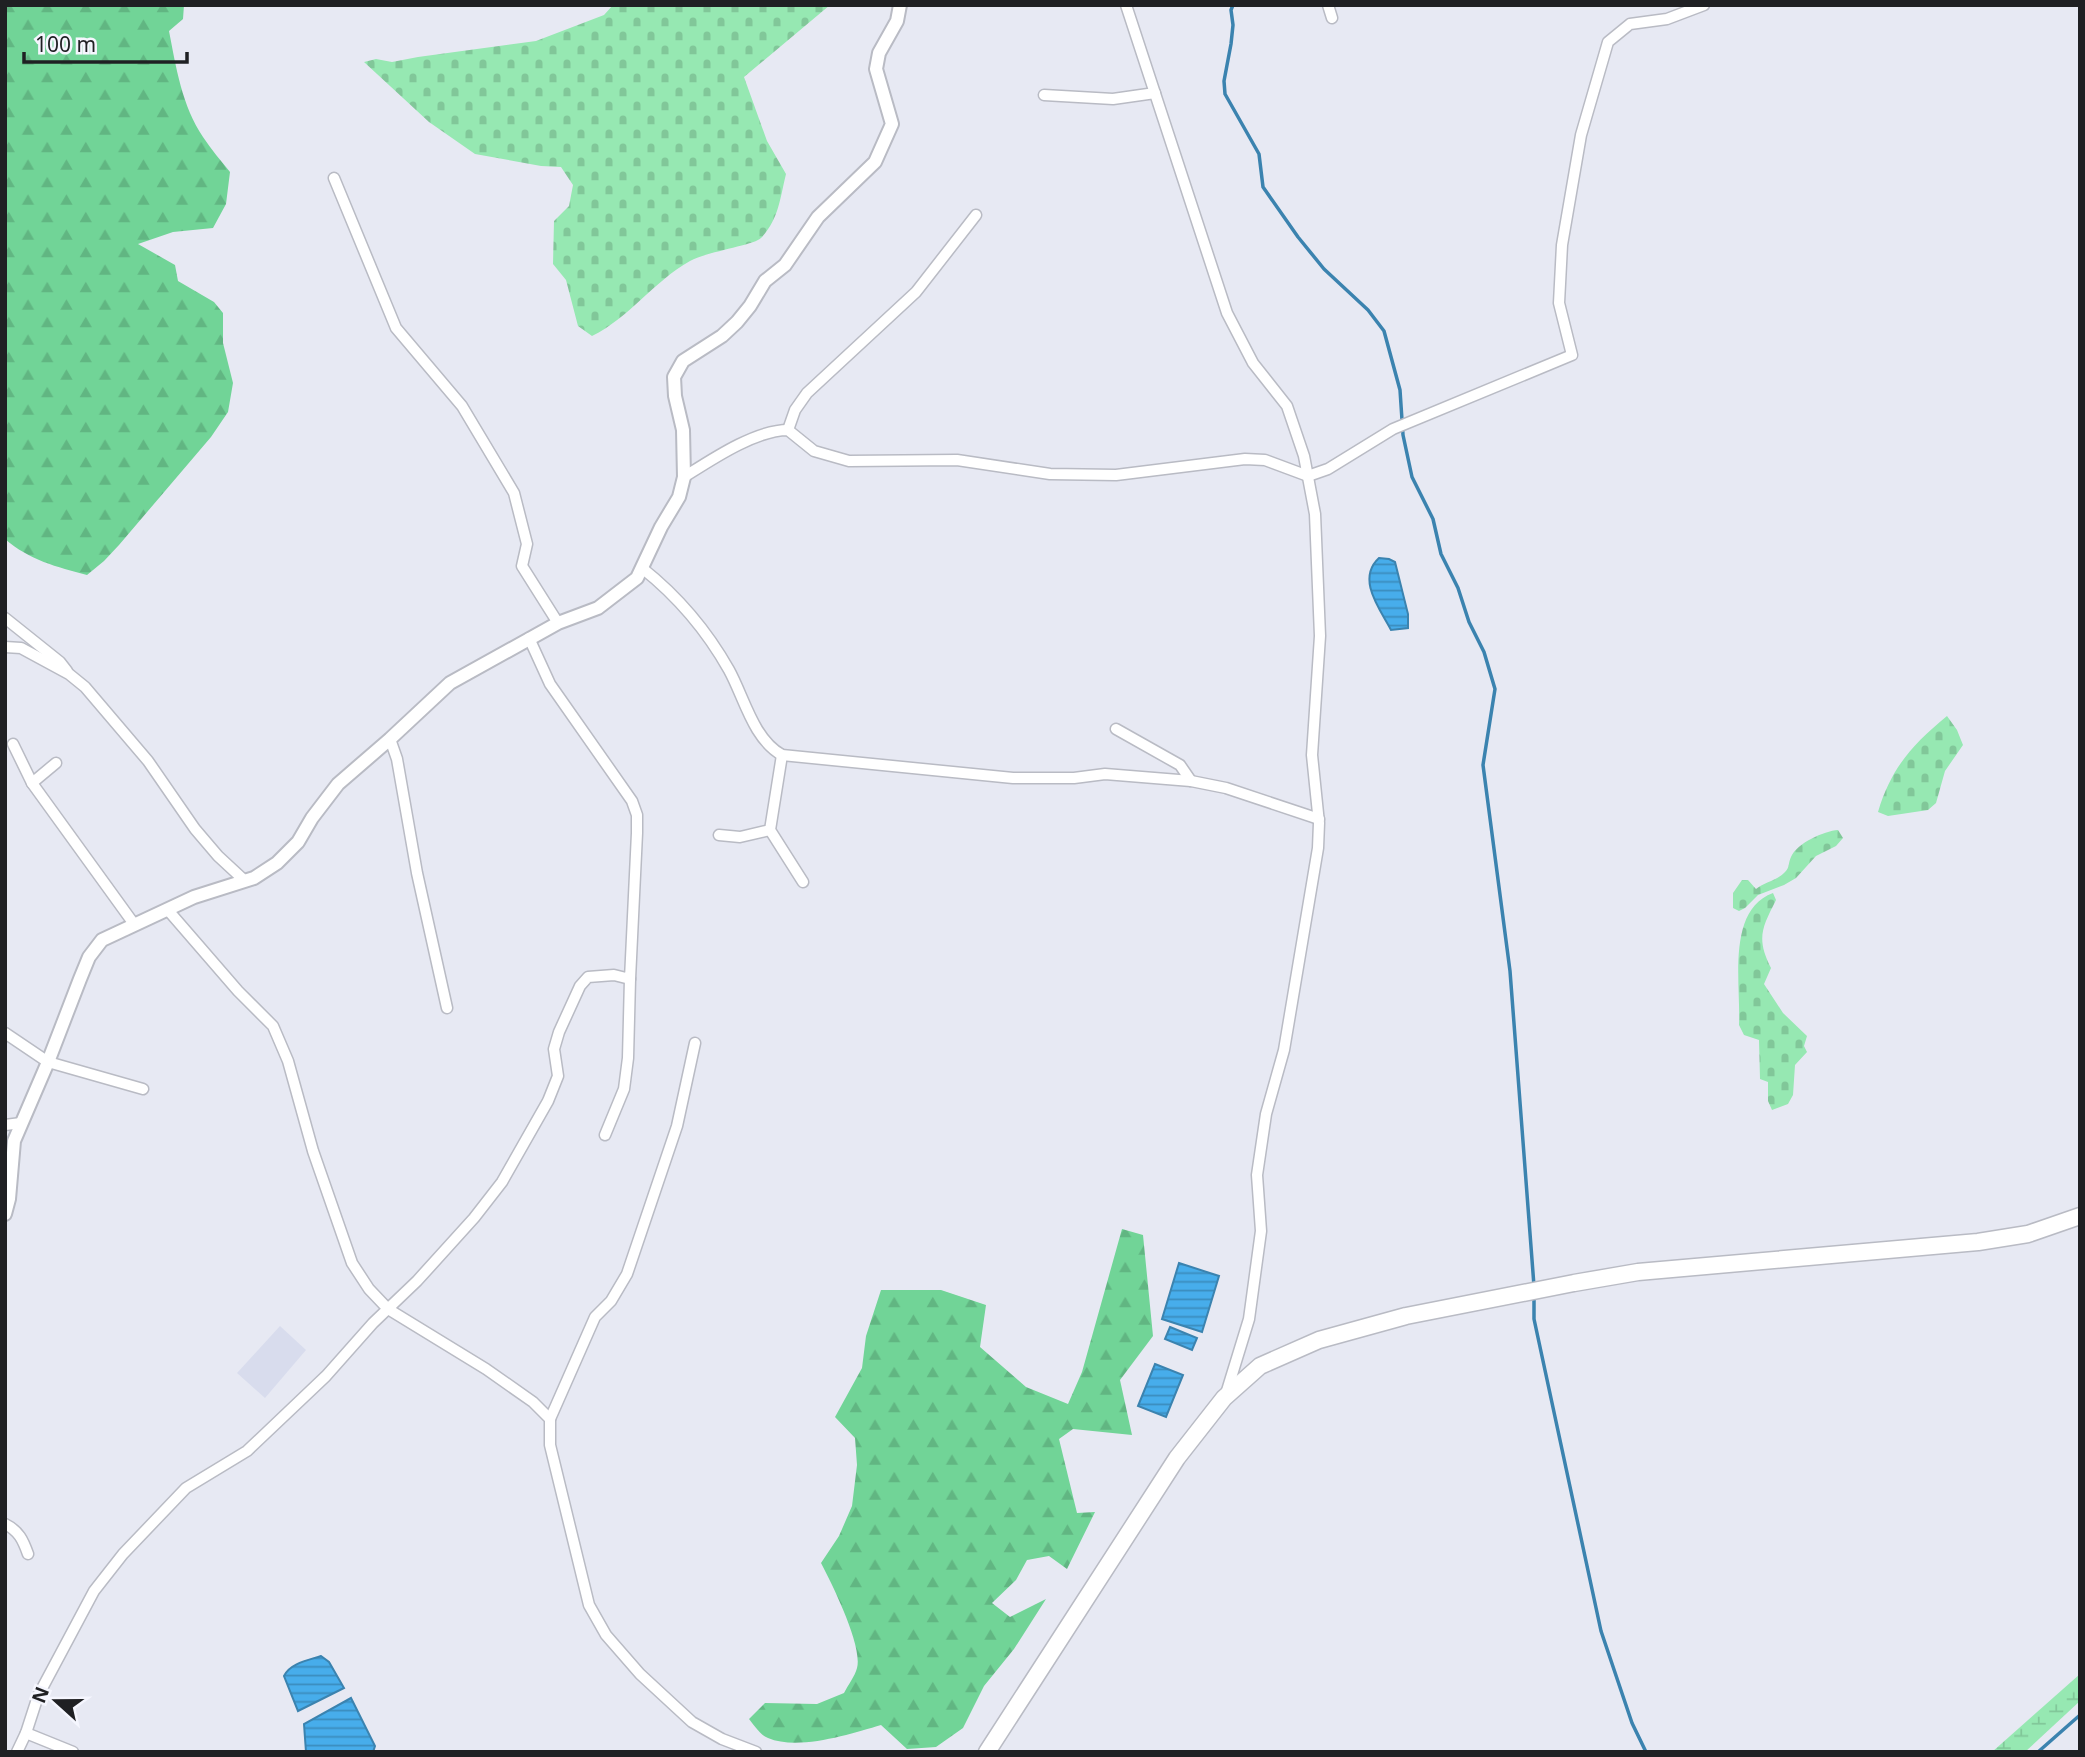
<svg xmlns="http://www.w3.org/2000/svg" width="2085" height="1757" font-family="'Noto Sans',sans-serif">
<style>
.built{fill:#d8dced}
.forest{fill:url(#forest-firs)}
.wetland{fill:url(#wetland-marsh)}
.cemetery{fill:url(#cemetery-stones)}
.water{fill:url(#water-rules);stroke:#3b83af;stroke-width:2}
.lines{fill:none;stroke-linecap:round;stroke-linejoin:round}
.stream{stroke:#3b83af;stroke-width:3.5}
.minor-casing{stroke:#b9bbc4;stroke-width:13}
.tertiary-casing{stroke:#b9bbc4;stroke-width:16}
.primary-casing{stroke:#b9bbc4;stroke-width:19}
.minor{stroke:#fff;stroke-width:10}
.tertiary{stroke:#fff;stroke-width:12}
.primary{stroke:#fff;stroke-width:16}
</style>
<defs>
<pattern id="forest-firs" width="22" height="20" patternUnits="userSpaceOnUse" patternTransform="scale(1.75)"><rect width="22" height="20" fill="#71d497"/><path d="M5 1l3.5 6h-7zM16 11l3.5 6h-7z" fill="#61b682"/></pattern>
<pattern id="wetland-marsh" width="20" height="14" patternUnits="userSpaceOnUse" patternTransform="scale(1.75)"><rect width="20" height="14" fill="#96e8b2"/><path d="M1 5h8M5 5V1M11 12h8M15 12V8" fill="none" stroke="#81c799"/></pattern>
<pattern id="cemetery-stones" width="16" height="16" patternUnits="userSpaceOnUse" patternTransform="scale(1.75)"><rect width="16" height="16" fill="#96e8b2"/><path d="M2 7V4a2 2 0 0 1 4 0v3zM10 15v-3a2 2 0 0 1 4 0v3z" fill="#81c799"/></pattern>
<pattern id="water-rules" width="6" height="5" patternUnits="userSpaceOnUse" patternTransform="scale(1.75)"><rect width="6" height="5" fill="#47adeb"/><path d="M0 2.5h6" fill="none" stroke="#3b8cbe"/></pattern>
</defs>
<rect width="100%" height="100%" fill="#e7e9f3"/>
<!-- built -->
<polygon class="built" points="280,1326 306,1350 265,1398 237,1373"/>
<!-- forest -->
<g class="forest">
<path d="M5,5H184L183,19L169,31C176,67 182,106 203,137C211,149 221,161 230,172L226,204L213,228L173,232L138,244L175,265L178,281L214,302L223,313V343L233,383L228,412L211,437L119,545L104,561L87,575C57,567 29,560 5,539Z"/>
<path d="M1122,1229L1143,1235L1153,1336L1120,1380L1132,1435L1073,1429L1059,1439L1077,1513L1095,1512L1067,1569L1049,1556L1027,1560L1016,1580L992,1603L1010,1617L1046,1599L1014,1649L984,1686L963,1728L936,1747L907,1749L881,1725C851,1734 798,1751 768,1738C761,1736 754,1725 749,1719L765,1703L817,1704L844,1693C848,1685 855,1676 857,1668C863,1646 832,1584 821,1563L839,1536L852,1506L857,1465L855,1438L835,1417L862,1368L866,1336L881,1290H941L986,1305L980,1347L1026,1387L1068,1404L1082,1372Z"/>
</g>
<!-- wetland -->
<polygon class="wetland" points="2080,1674 2080,1701 2025,1752 1992,1752"/>
<!-- cemetery -->
<g class="cemetery">
<path d="M613,5H830L744,77L767,141L786,174C780,198 779,219 761,238C755,245 705,252 690,261C654,281 629,318 592,336L578,326L566,280L553,264L554,221L569,206L573,185L561,167L541,166L475,154L429,122L364,62L376,59L392,62L418,57L536,41L604,15Z"/>
<path d="M1947,716L1957,730L1963,745L1945,771L1936,803L1928,810L1888,816L1878,812C1891,768 1912,745 1947,716Z"/>
<path d="M1838,830L1843,838L1836,846L1816,856L1796,878L1784,885L1758,895L1745,908L1739,911L1733,908V893L1742,880H1748L1756,889C1765,882 1778,880 1785,872C1790,867 1788,863 1791,857C1797,843 1824,831 1838,830Z"/>
<path d="M1773,893L1776,900C1762,928 1756,938 1771,968L1764,984L1783,1013L1807,1036L1804,1046L1807,1052L1795,1065L1793,1095L1788,1104L1772,1110L1768,1101V1082L1760,1079L1759,1040L1744,1035L1739,1025C1741,985 1726,910 1773,893Z"/>
</g>
<!-- water -->
<g class="water">
<path d="M1379,558L1389,559L1395,562L1408,614V628L1391,630C1380,609 1356,579 1379,558Z"/>
<polygon points="1179,1263 1219,1276 1202,1332 1162,1319"/>
<polygon points="1170,1327 1197,1338 1192,1350 1165,1339"/>
<polygon points="1155,1364 1183,1375 1166,1417 1138,1406"/>
<path d="M321,1656L329,1662L344,1688L298,1711L284,1676C290,1663 309,1660 321,1656Z"/>
<polygon points="351,1698 375,1746 373,1752 306,1752 304,1724"/>
</g>
<g class="lines">
<!-- stream -->
<g class="stream">
<polyline points="1233,5 1231,10 1233,25 1231,44 1224,81 1225,94 1259,154 1263,187 1298,237 1324,269 1368,310 1384,331 1400,390 1403,435 1412,477 1433,519 1441,554 1458,588 1469,622 1484,652 1495,689 1483,765 1510,971 1534,1286"/>
<polyline points="1534,1297 1534,1319 1601,1631 1632,1723 1646,1752"/>
<polyline points="2038,1752 2080,1715"/>
</g>
<!-- minor casing -->
<g class="minor-casing">
<g id="minor">
<polyline points="1126,5 1227,313 1253,363 1287,406 1304,456 1315,514 1320,636 1312,755 1319,823 1318,848 1284,1050 1266,1114 1257,1175 1261,1231 1249,1319 1226,1394"/>
<polyline points="1328,5 1332,18"/>
<polyline points="1044,95 1113,99 1155,93"/>
<polyline points="334,178 396,328 462,406 514,493 527,544 522,566 558,623"/>
<polyline points="788,430 795,410 807,393 916,292 976,215"/>
<path d="M684,477C711,460 755,430 788,430L814,451L849,461L957,460L1050,474L1116,475L1245,459L1265,460L1308,476L1328,469L1393,429L1572,355L1559,303L1562,245L1581,135L1608,42L1630,24L1667,19L1704,5"/>
<path d="M642,568C676,595 707,631 729,670C744,697 753,739 782,755L1013,778H1074L1105,774L1191,781L1226,788L1319,819"/>
<polyline points="5,618 60,662 67,671"/>
<polyline points="5,647 21,648 69,674 85,687 148,761 195,829 218,856 245,881"/>
<polyline points="1116,729 1180,765 1191,781"/>
<polyline points="390,739 397,759 417,873 447,1008"/>
<polyline points="13,744 32,783 134,924"/>
<polyline points="782,755 770,830 803,882"/>
<polyline points="32,783 56,763"/>
<polyline points="719,835 740,837 770,830"/>
<polyline points="167,909 238,991 273,1026 288,1061 313,1151 352,1263 369,1289 388,1309 486,1369 533,1402 550,1419 550,1445 589,1605 606,1635 640,1674 692,1722 722,1739 756,1752"/>
<polyline points="5,1033 48,1062 143,1089"/>
<polyline points="5,1125 21,1123"/>
<polyline points="605,1135 624,1089 628,1058 630,979"/>
<polyline points="550,1419 595,1317 611,1301 627,1274 677,1126 695,1043"/>
<path d="M5,1524C19,1531 23,1540 28,1554"/>
<polyline points="26,1733 73,1752"/>
<polyline points="17,1752 26,1733 38,1696 94,1591 123,1554 186,1488 247,1451 326,1376 373,1323 417,1281 474,1218 502,1182 548,1101 558,1076 554,1049 559,1032 580,986 588,977 614,975 630,979 637,833 637,815 632,801 550,684 529,638"/>
</g>
</g>
<!-- tertiary casing -->
<g class="tertiary-casing">
<polyline id="tertiary" points="5,1214 9,1199 14,1141 48,1062 80,979 89,957 102,940 194,897 254,878 277,863 298,842 312,818 338,784 390,739 450,683 558,623 598,608 637,578 661,527 679,497 684,477 683,430 675,396 674,377 683,361 722,336 737,322 750,306 765,281 785,265 818,217 875,162 892,124 876,69 879,53 897,21 900,5"/>
</g>
<!-- primary casing -->
<g class="primary-casing">
<polyline id="primary" points="987,1752 1177,1458 1224,1398 1260,1366 1319,1340 1406,1316 1574,1283 1638,1272 1978,1242 2028,1234 2080,1216"/>
</g>
<!-- minor -->
<use href="#minor" class="minor"/>
<!-- tertiary -->
<use href="#tertiary" class="tertiary"/>
<!-- primary -->
<use href="#primary" class="primary"/>
</g>
<!-- border -->
<rect width="2085" height="1757" fill="none" stroke="#1f2023" stroke-width="14"/>
<!-- north arrow -->
<g transform="translate(56 1701) rotate(291)" stroke="#f5f6fe" stroke-width="5" paint-order="stroke">
<path d="M0-5L12 26L0 18L-12 26Z" fill="#1f2023"/>
<text y="-10" font-size="19" font-weight="bold" text-anchor="middle" fill="#1f2023">N</text>
</g>
<!-- scale -->
<path d="M24 52v10h163v-10" fill="none" stroke="#1f2023" stroke-width="3.5"/>
<text x="35" y="52" font-size="21" fill="#1f2023" stroke="#f5f6fe" stroke-width="5" paint-order="stroke">100 m</text>
</svg>
